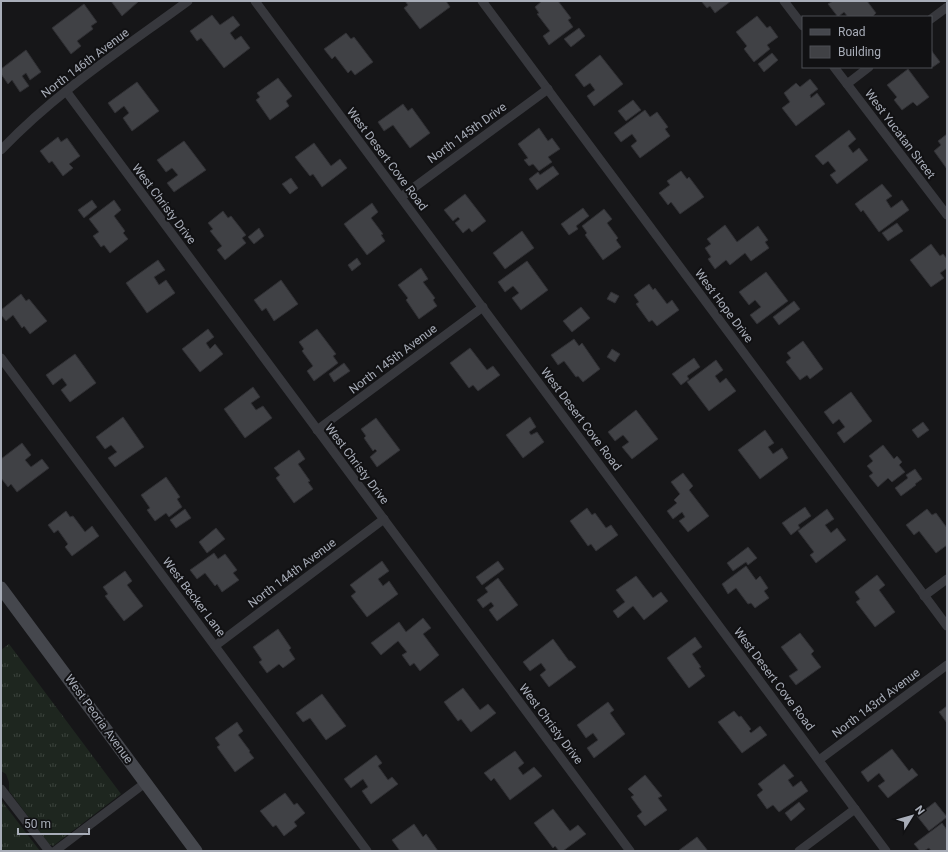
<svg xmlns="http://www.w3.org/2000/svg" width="948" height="852" font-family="Roboto,sans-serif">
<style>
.grass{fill:url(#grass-tufts)}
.building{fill:#404145;stroke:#303034}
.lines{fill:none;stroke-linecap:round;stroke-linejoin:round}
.street{stroke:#37383d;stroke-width:9}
.secondary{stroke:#45474d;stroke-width:13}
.labels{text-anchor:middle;stroke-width:4;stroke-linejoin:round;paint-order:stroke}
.street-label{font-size:12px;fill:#a8adb8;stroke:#111113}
</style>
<defs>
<pattern id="grass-tufts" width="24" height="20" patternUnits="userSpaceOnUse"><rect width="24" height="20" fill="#1e261f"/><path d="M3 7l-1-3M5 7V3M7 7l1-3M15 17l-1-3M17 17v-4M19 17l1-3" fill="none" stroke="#3c433d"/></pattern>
</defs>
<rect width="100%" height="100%" fill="#161618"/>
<!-- grass -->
<g class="grass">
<polygon points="9,644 121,794 53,846 49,844 9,791 9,782 6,774 1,771 1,650"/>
<polygon points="1,800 40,851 1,851"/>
</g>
<!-- building -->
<g class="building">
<polygon points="111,1 139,1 122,16"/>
<polygon points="405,1 446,1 450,7 420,29 404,8 408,5"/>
<polygon points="542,1 558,1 571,18 568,20 573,27 549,45 543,36 550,31 537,14 539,13 535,7"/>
<polygon points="701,1 731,1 715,13 710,6 707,8"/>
<polygon points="833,1 867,1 876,13 872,17 848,17 844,12 838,17 828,4"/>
<polygon points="84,4 97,22 91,26 93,29 77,41 81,46 71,54 52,28"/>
<polygon points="212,15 220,25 233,16 240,25 230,33 235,40 241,36 250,48 224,68 201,38 197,41 190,31"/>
<polygon points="757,16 767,28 770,26 778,37 767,45 770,49 754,62 744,49 747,46 736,32"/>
<polygon points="579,28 585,36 571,47 564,39"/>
<polygon points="346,33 351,39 354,37 373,62 355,75 351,70 348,73 335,56 332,59 324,49"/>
<polygon points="26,50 41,72 30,80 26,73 22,76 29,86 20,92 12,80 8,84 1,74 1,69"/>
<polygon points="931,50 940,62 933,67 931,65"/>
<polygon points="772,53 778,60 764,72 758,64"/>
<polygon points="600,55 623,84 594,106 587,96 595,90 590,83 584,87 575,75"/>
<polygon points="908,69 929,97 917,106 913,102 902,110 894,100 897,97 887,85"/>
<polygon points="278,78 292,96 286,101 289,106 270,120 256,100 260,97 257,93"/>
<polygon points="810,79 818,89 810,95 811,98 817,93 825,104 796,126 782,108 790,102 784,93 796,83 800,87"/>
<polygon points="137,82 159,111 132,131 123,118 129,113 124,106 115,113 108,103"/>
<polygon points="633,100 641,110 626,121 618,111"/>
<polygon points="403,104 408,111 412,108 430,133 410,148 393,125 384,131 378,122"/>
<polygon points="645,110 650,117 657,112 668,127 665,129 670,136 640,158 631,146 637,141 632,134 621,142 614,133"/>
<polygon points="539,128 548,141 552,138 560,149 548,157 552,162 539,171 533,164 529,166 524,160 528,158 518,144"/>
<polygon points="849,130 856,139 848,146 853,153 859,148 868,160 837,184 830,175 836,171 828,161 823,165 815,156"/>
<polygon points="947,134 947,169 934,151 941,145 938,141"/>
<polygon points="58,137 61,142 67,138 80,156 69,164 73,168 63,176 52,161 49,163 40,151"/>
<polygon points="184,141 206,170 174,192 167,183 178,175 172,168 166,172 157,160"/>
<polygon points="314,143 331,166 340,159 347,168 322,187 313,174 310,176 295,157"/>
<polygon points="553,166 559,174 537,190 529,179 538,172 540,175"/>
<polygon points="681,171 687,179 689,177 704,197 680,214 671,202 668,205 659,193 670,185 667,181"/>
<polygon points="291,178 298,188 290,194 282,184"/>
<polygon points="882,184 892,196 886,200 891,208 902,200 909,210 879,232 863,210 861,212 855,204"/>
<polygon points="465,194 486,221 472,232 469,228 463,233 455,223 460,219 458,217 453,221 444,210"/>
<polygon points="92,200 97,207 84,218 78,210"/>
<polygon points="114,200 121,210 114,216 125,231 123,233 128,239 110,253 104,245 101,247 93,236 99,232 89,219"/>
<polygon points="372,203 378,212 371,218 383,234 381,235 385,241 367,255 344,224"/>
<polygon points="583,208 589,216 576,226 578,229 569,235 561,224"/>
<polygon points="604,209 612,219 607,223 618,238 616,240 621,247 603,260 585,235 587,233 582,226"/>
<polygon points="223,211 228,218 231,216 246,235 242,238 246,243 225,260 217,250 222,246 210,231 213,229 208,223"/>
<polygon points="897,223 903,231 888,241 882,233"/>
<polygon points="725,225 737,242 758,226 768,240 765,242 769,248 751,261 745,253 730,265 726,260 715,269 708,259 711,257 705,248 711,244 707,239"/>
<polygon points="259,228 264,236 254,244 248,237"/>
<polygon points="522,231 534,248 505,269 493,253"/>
<polygon points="931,244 940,256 943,254 947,259 947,268 940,273 944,278 931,287 910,260"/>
<polygon points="357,258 361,264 352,271 348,265"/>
<polygon points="158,260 165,270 154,277 159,285 166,280 175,293 147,313 126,283"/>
<polygon points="527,261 548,290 521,310 512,298 519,293 513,286 505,292 498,282"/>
<polygon points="421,268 428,279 423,282 435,298 433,300 437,306 419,319 406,300 408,298 398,285"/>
<polygon points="766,272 788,301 757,324 750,315 761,307 755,300 749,305 739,292"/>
<polygon points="281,280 298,304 274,321 266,308 262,311 254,300"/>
<polygon points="649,284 653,290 655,288 667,304 672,300 679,310 657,326 652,320 649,322 636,304 639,302 634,295"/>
<polygon points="611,292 619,296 615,303 607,299"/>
<polygon points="21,294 26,301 29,299 47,321 30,334 24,326 22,328 13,315 6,321 1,315 1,310"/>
<polygon points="794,301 800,309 779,325 773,317"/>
<polygon points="581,307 590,318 572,332 563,321"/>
<polygon points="208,329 214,337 206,343 210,349 215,344 223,354 200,372 182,349"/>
<polygon points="317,329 336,354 333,356 338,363 314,381 307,371 313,366 302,351 304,349 299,342"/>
<polygon points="574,339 579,346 582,343 600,369 583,382 578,376 576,377 564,361 558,365 551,355"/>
<polygon points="803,341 823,369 810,379 807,375 800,380 786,362 791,358 787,353"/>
<polygon points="470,348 487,370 493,366 500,375 478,391 473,385 469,388 450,363"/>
<polygon points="612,349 620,354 615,362 607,357"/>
<polygon points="75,354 96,383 70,402 61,390 67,385 62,378 53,385 46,375"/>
<polygon points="694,358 700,367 687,376 689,379 681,385 672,374"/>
<polygon points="716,360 723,370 715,376 720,383 726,378 736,391 709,411 687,382"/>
<polygon points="344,363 350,371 334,382 329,374"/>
<polygon points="253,387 260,397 251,403 256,410 263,406 272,418 245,438 224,409"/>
<polygon points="851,392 872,421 844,443 837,433 845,427 839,419 833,424 824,412"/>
<polygon points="636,410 658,439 632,459 622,447 629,442 623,435 615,441 608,432"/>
<polygon points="123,417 144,447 115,467 108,458 117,452 111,445 105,449 96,437"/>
<polygon points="530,417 536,427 529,432 531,435 537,432 544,442 523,458 506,435"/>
<polygon points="376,418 400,450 377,467 370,457 377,451 375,449 373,451 364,438 366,436 361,429"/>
<polygon points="923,422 929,430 918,438 912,430"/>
<polygon points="765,430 774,443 768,447 773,454 782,448 788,458 760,479 738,450"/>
<polygon points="22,443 31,455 25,460 31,467 42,459 49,468 17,492 11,484 8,487 1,478 1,459"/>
<polygon points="883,445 894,459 897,456 902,462 899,465 905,472 892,482 888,478 878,487 869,476 873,473 867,466 873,461 869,456"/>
<polygon points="299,450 305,459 298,464 310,481 308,482 313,489 294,503 276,478 280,475 274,468"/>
<polygon points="915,469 922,479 915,484 916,485 901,496 895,488 908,478 906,475"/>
<polygon points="683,473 693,486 689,490 709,516 688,532 679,521 685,517 682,512 673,519 667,511 677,503 674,500 680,494 671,482"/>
<polygon points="166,477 180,497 177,499 182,507 169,517 166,513 155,521 147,510 150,508 141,495"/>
<polygon points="805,507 811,516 798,525 800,528 791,535 782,523"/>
<polygon points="587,508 592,515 595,513 606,528 611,525 618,535 596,551 591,544 588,546 570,521"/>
<polygon points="185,509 191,518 176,528 170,520"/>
<polygon points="827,509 834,519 825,525 831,533 837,528 846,540 816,563 810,555 814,552 798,531"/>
<polygon points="927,509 932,515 936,513 947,528 947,545 936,553 919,531 914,535 906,525"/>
<polygon points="66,511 70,517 73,516 85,532 92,526 99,536 72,556 65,547 68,544 58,530 54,533 48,525"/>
<polygon points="216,528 225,539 207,553 199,542"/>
<polygon points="748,547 757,558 748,565 746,562 733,571 727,563"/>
<polygon points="214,553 218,559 225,554 237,570 233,573 239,580 222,592 217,584 215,586 205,573 197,579 190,570"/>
<polygon points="382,561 389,571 378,579 383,586 389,581 398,594 367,617 351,596 356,592 350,585"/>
<polygon points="498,561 504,569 482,585 476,577"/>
<polygon points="746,566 756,580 760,576 768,588 764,591 769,598 755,608 751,603 748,604 736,588 728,594 722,584"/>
<polygon points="125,571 132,581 127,585 143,606 124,621 105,596 108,594 103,587"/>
<polygon points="877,575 885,585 879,590 895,612 875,627 856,602 860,599 855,592"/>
<polygon points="636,576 653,598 661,592 668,601 644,620 633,606 618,618 613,611 625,602 616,590"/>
<polygon points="498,578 518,605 497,621 489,610 494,606 491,602 483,608 477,600 488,592 485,588"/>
<polygon points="423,618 431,628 423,634 439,655 420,671 414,663 410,666 402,655 407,652 398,641 381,655 371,643 399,622 406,632"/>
<polygon points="278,629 291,648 289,650 295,659 283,668 279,664 267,673 259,662 262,660 253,647"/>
<polygon points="800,633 814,651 811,654 821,667 796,685 789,676 798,670 781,647"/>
<polygon points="695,637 702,647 692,654 701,667 699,668 705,676 689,688 667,658"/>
<polygon points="553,639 569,661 571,661 576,667 549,687 540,675 546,670 541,663 530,671 523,662"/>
<polygon points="463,688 480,710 488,704 496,713 471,732 461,719 458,721 444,702"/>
<polygon points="322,694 346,726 326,740 310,718 303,722 296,713"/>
<polygon points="608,702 614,710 610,713 625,734 594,758 587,748 598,740 593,733 586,738 577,725"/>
<polygon points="947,706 947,723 939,712"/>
<polygon points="734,711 739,717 741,716 751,729 749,731 751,733 760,726 767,735 742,753 718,722"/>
<polygon points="237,722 243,731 238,735 250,751 249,752 254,758 235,772 217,747 220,745 215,738"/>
<polygon points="892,749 909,771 912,768 918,775 888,798 878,786 885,781 879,773 868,782 861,772"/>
<polygon points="515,751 524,763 518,768 523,775 534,767 542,776 510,800 494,778 491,781 484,773"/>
<polygon points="376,755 382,763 378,766 388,780 392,777 398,784 371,804 362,791 368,787 363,779 351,788 344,779"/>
<polygon points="784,764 794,776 788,780 793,787 801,781 808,791 779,812 773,805 767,809 757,795 763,790 758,784"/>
<polygon points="645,775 662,796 658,798 667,810 645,826 637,816 642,812 631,797 634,795 628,789"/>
<polygon points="285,793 294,805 297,803 305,813 294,822 297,826 284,836 276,825 273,827 260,811"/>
<polygon points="799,802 805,809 791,821 785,813"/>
<polygon points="935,802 947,817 929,831 917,816"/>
<polygon points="553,809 570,831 578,825 586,834 563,851 559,851 555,846 553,848 534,823"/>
<polygon points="942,823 947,830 947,851 931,851 929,848 924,851 920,851 914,844"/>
<polygon points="414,824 423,837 426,834 438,851 400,851 392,840"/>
<polygon points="697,837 708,851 678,851"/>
</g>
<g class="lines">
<!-- street -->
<g class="street">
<polyline points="255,1 886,851"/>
<polyline points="482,1 947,626"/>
<polyline points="784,1 803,26"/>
<polyline points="931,19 947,7"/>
<polyline points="834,67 947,215"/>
<polyline points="847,84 869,67"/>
<polyline points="66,91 630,851"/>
<path d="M1,150C56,92 124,48 188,1"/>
<polyline points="401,197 548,89"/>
<polyline points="1,358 367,851"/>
<polyline points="317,430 483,307"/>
<polyline points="924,596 947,579"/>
<polyline points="215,646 384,519"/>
<polyline points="819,760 947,665"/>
<polyline points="1,789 49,851"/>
<polyline points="55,851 145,783"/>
<polyline points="799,851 855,809"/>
</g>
<!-- secondary -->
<polyline class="secondary" points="1,588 196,851"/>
</g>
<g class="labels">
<!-- street labels -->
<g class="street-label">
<text transform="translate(85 63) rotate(-37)" y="4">North 146th Avenue</text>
<text transform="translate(467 133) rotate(-36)" y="4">North 145th Drive</text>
<text transform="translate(900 134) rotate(53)" y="4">West Yucatan Street</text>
<text transform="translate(387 159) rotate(53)" y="4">West Desert Cove Road</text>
<text transform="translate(164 204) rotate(53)" y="4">West Christy Drive</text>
<text transform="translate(724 306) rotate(53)" y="4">West Hope Drive</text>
<text transform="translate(393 359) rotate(-37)" y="4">North 145th Avenue</text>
<text transform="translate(581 419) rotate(53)" y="4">West Desert Cove Road</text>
<text transform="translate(357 464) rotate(53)" y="4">West Christy Drive</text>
<text transform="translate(292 573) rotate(-37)" y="4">North 144th Avenue</text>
<text transform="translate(194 597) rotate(53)" y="4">West Becker Lane</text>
<text transform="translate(774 679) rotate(53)" y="4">West Desert Cove Road</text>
<text transform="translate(876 703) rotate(-37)" y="4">North 143rd Avenue</text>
<text transform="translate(99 719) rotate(54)" y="4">West Peoria Avenue</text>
<text transform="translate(551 724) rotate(53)" y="4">West Christy Drive</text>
</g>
</g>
<!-- border -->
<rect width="948" height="852" fill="none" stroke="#a8adb8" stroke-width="4"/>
<!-- legend -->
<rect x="802" y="16" width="130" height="52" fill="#111113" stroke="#4d4f55"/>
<rect x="810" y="29" width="20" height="6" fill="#45474d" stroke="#4d4f55"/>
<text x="838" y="36" font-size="12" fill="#a8adb8">Road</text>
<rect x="810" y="46" width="20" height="12" fill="#404145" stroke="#4d4f55"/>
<text x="838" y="56" font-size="12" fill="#a8adb8">Building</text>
<!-- north arrow -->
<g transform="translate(912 816) rotate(53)" stroke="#111113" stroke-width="3" paint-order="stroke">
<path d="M0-3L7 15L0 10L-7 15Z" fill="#a8adb8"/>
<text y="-6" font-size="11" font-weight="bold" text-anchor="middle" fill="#a8adb8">N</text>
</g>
<!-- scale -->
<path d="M18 828v6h71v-6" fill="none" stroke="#a8adb8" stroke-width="2"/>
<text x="24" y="828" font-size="12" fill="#a8adb8" stroke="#111113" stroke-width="3" paint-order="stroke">50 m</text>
</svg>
